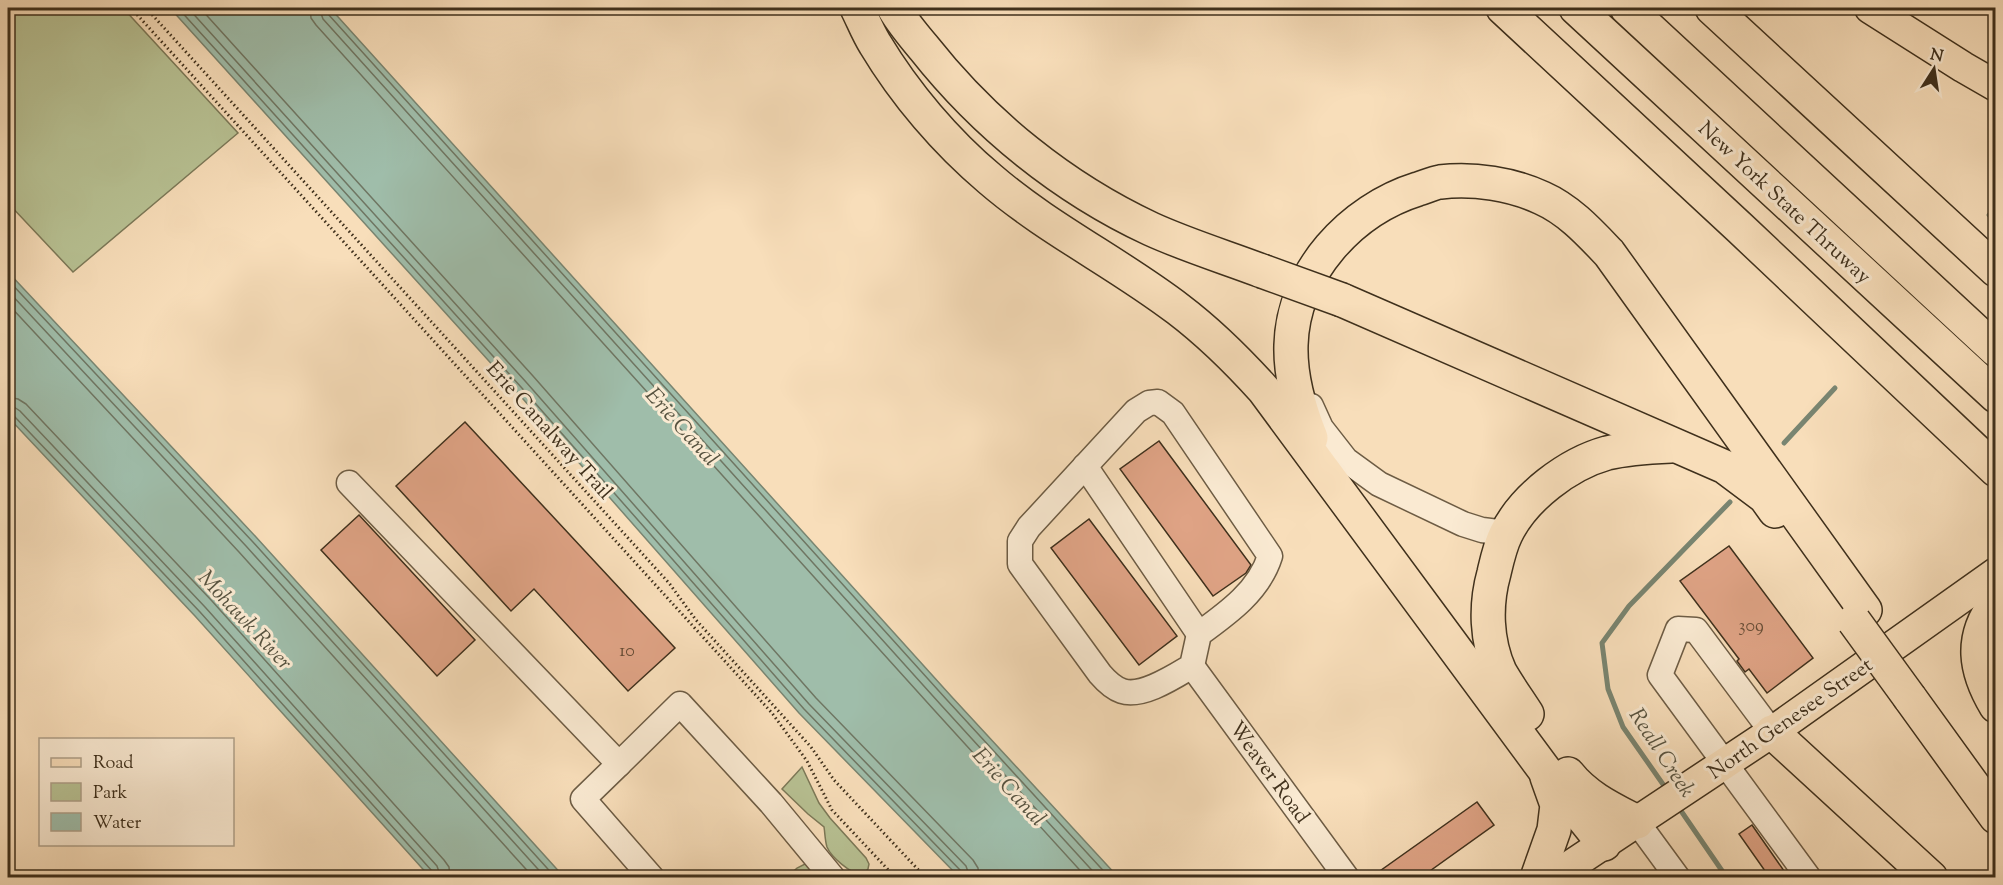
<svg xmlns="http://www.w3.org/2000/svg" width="2003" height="885" font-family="'Sorts Mill Goudy',serif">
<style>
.green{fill:#b8c294;stroke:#7c7958;stroke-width:1.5}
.water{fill:#9fbdaa;stroke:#798571;stroke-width:1.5}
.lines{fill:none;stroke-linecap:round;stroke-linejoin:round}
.shore{stroke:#6f7663;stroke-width:1.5}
.stream{stroke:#798571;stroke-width:5}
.building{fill:#dfa385;stroke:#3f301c;stroke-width:1.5}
.minor-casing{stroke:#6d5c44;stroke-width:27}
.major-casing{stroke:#3f301c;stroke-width:33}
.highway-casing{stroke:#3f301c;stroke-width:36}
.path{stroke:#3f301c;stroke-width:3;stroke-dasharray:1.5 3;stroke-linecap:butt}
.minor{stroke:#faead2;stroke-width:24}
.major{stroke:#f8deba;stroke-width:30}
.highway{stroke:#f8deba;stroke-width:33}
.highway-bridge-casing{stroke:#3f301c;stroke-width:36;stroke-linecap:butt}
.highway-bridge{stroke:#f8deba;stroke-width:33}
.labels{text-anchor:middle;stroke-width:6;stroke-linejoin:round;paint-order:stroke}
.number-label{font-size:18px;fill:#674d36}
.street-label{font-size:21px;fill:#3f301c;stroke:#faead2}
.water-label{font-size:22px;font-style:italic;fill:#575340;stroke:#faead2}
</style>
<rect width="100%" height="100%" fill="#f8deba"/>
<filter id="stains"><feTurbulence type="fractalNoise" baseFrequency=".00333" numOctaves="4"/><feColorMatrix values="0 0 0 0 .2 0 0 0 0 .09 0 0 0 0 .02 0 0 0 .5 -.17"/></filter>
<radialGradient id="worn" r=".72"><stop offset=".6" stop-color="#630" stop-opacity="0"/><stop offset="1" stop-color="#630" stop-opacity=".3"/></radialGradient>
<!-- green -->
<g class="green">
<polygon points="8,8 123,8 238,133 73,272 8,203"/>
<path d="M802,767L819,803L830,818L866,858L869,864L868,869L862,875C851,874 831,857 827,847C825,841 825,833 824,827L808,814L782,789Z"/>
<polygon points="809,862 818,878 786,878 797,868"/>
</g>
<!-- water -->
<g class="water">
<polygon points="170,8 330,8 951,696 1118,877 959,877 799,713 516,391"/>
<polygon points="8,272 256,537 564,877 430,877 195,616 8,417"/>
</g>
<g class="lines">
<!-- shore -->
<g class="shore">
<polyline points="178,8 521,387 804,709 961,871 963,878"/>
<polyline points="188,8 526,382 809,704 966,866 970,878"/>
<polyline points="200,8 533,376 816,698 973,860 978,868 979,878"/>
<polyline points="310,8 311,18 316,25 935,711 1087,878"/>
<polyline points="319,8 323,19 941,705 1099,878"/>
<polyline points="326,8 328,14 947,700 1110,878"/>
<polyline points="8,280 252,541 556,878"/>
<polyline points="8,291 246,546 546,878"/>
<polyline points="8,304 239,552 534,878"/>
<polyline points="8,397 18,399 26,404 212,601 444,860 449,867 450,878"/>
<polyline points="8,406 14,407 20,411 205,607 437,866 441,878"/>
<polyline points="8,414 14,416 200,612 432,871 434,878"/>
</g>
<!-- stream -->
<g class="stream">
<polyline points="1989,215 1996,208"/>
<polyline points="1784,443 1835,388"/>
<polyline points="1667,790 1623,727 1608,689 1602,643 1629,606 1730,502"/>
<polyline points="1677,805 1727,878"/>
</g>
</g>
<!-- building -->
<g class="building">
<polygon points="465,422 675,648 628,691 534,589 511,611 396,486"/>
<polygon points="1159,441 1251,565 1246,573 1213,596 1120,469"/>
<polygon points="359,515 475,640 437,676 321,550"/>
<polygon points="1089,519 1177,636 1139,665 1051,548"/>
<polygon points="1729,546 1813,658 1767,693 1749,669 1745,672 1737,661 1739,659 1680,581"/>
<polygon points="1477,802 1494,825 1420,878 1370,878"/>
<polygon points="1752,825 1789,878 1770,878 1739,834"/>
</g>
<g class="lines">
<!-- minor casing -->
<g class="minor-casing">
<g id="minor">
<path d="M1158,402L1173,413L1270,556C1259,591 1228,613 1199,634L1192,666C1175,676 1142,698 1122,691C1113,688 1106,681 1100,674L1020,564V541L1029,527L1136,411L1149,403Z"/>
<polyline points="1311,406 1321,428 1346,460 1379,484 1463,524 1482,530 1506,533"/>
<polyline points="1085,466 1199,634"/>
<polyline points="349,483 619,764 680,704 771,803 833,878"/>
<polyline points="1192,666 1347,878"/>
<polyline points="1772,732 1696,630 1678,629 1660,675 1809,878"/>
<polyline points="619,764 583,799 652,878"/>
<polyline points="1637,822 1678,878"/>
</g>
</g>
<!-- major casing -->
<g class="major-casing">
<g id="major">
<polyline points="1870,8 1963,67 1996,86"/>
<polyline points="1552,878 1772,732 1996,573"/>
</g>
</g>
<!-- highway casing -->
<g class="highway-casing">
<g id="highway">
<path d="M857,8C863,20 868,33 875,44C905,94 946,142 990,179C1048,229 1118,263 1178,309C1211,334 1236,359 1264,390L1546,772L1604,844"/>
<path d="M894,8C902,22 913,35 924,48C984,124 1063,188 1151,229C1186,245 1225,257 1262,271"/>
<polyline points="1503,8 1740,228 1996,470"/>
<polyline points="1576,8 1996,396"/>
<polyline points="1627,8 1996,350"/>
<polyline points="1712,8 1996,270"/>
<polyline points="1342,300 1725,467 1765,497 1775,511"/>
<path d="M1311,438C1299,408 1290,377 1291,345C1293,272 1351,210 1418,189C1425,187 1433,183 1440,182C1474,178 1512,184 1542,198C1569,210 1589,232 1609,253L1865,610"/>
<path d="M1996,603C1969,638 1975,671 1996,706"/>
<polyline points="1910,698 1996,817"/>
<path d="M1527,714C1518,700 1508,686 1500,672C1486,641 1485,605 1494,573C1497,560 1500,546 1506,534C1524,497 1568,464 1607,453C1628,448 1649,447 1671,446"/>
<polyline points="1772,732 1931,878"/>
<path d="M1568,774C1586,797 1612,809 1637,822"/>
<polyline points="1537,878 1554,830 1557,805 1547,777"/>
</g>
</g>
<!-- path -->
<g class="path">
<polyline points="131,8 772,713 807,761 832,810 896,878"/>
<polyline points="146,8 669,583 696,620 811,747 834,780 926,878"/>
</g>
<!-- minor -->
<use href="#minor" class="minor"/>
<!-- major -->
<use href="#major" class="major"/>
<!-- highway -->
<use href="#highway" class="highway"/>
<!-- highway-bridge casing -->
<g class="highway-bridge-casing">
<g id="highway-bridge">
<polyline points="1262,271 1342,300"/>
<polyline points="1854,621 1910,698"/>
</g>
</g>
<!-- highway-bridge -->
<use href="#highway-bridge" class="highway-bridge"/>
</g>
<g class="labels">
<!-- number labels -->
<g class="number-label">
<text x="1751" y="631">309</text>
<text x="627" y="656">10</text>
</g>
<!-- street labels -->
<g class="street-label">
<text transform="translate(1785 202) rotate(43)" y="7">New York State Thruway</text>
<text transform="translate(550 430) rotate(48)" y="7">Erie Canalway Trail</text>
<text transform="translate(1790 718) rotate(-35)" y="7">North Genesee Street</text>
<text transform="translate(1270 772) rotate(54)" y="7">Weaver Road</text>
</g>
<!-- water labels -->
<g class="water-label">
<text transform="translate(683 426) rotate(48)" y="8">Erie Canal</text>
<text transform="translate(246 619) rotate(47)" y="8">Mohawk River</text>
<text transform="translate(1663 752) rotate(57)" y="8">Reall Creek</text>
<text transform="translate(1010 786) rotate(48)" y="8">Erie Canal</text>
</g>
</g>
<!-- margin -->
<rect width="2003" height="885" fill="none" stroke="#f8deba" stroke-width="30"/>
<rect x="9" y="9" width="1985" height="867" fill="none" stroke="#3f301c" stroke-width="3"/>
<rect x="15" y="15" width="1973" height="855" fill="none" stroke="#3f301c" stroke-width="1.5"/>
<!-- legend -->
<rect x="39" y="738" width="195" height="108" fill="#faead2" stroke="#afa089" stroke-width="1.5"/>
<rect x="51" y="758" width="30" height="9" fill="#f8deba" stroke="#afa089" stroke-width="1.5"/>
<text x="93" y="768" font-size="18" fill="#3f301c">Road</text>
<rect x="51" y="783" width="30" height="18" fill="#b8c294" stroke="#afa089" stroke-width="1.5"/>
<text x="93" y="798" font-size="18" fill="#3f301c">Park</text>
<rect x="51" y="813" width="30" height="18" fill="#9fbdaa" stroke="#afa089" stroke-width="1.5"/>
<text x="93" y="828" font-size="18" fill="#3f301c">Water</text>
<!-- north arrow -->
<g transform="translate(1934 69) rotate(12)" stroke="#faead2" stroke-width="4.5" paint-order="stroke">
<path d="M0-4.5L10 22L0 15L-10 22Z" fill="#3f301c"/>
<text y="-9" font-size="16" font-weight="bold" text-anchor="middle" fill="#3f301c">N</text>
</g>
<rect width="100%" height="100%" filter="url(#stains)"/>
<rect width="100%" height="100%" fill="url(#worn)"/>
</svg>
